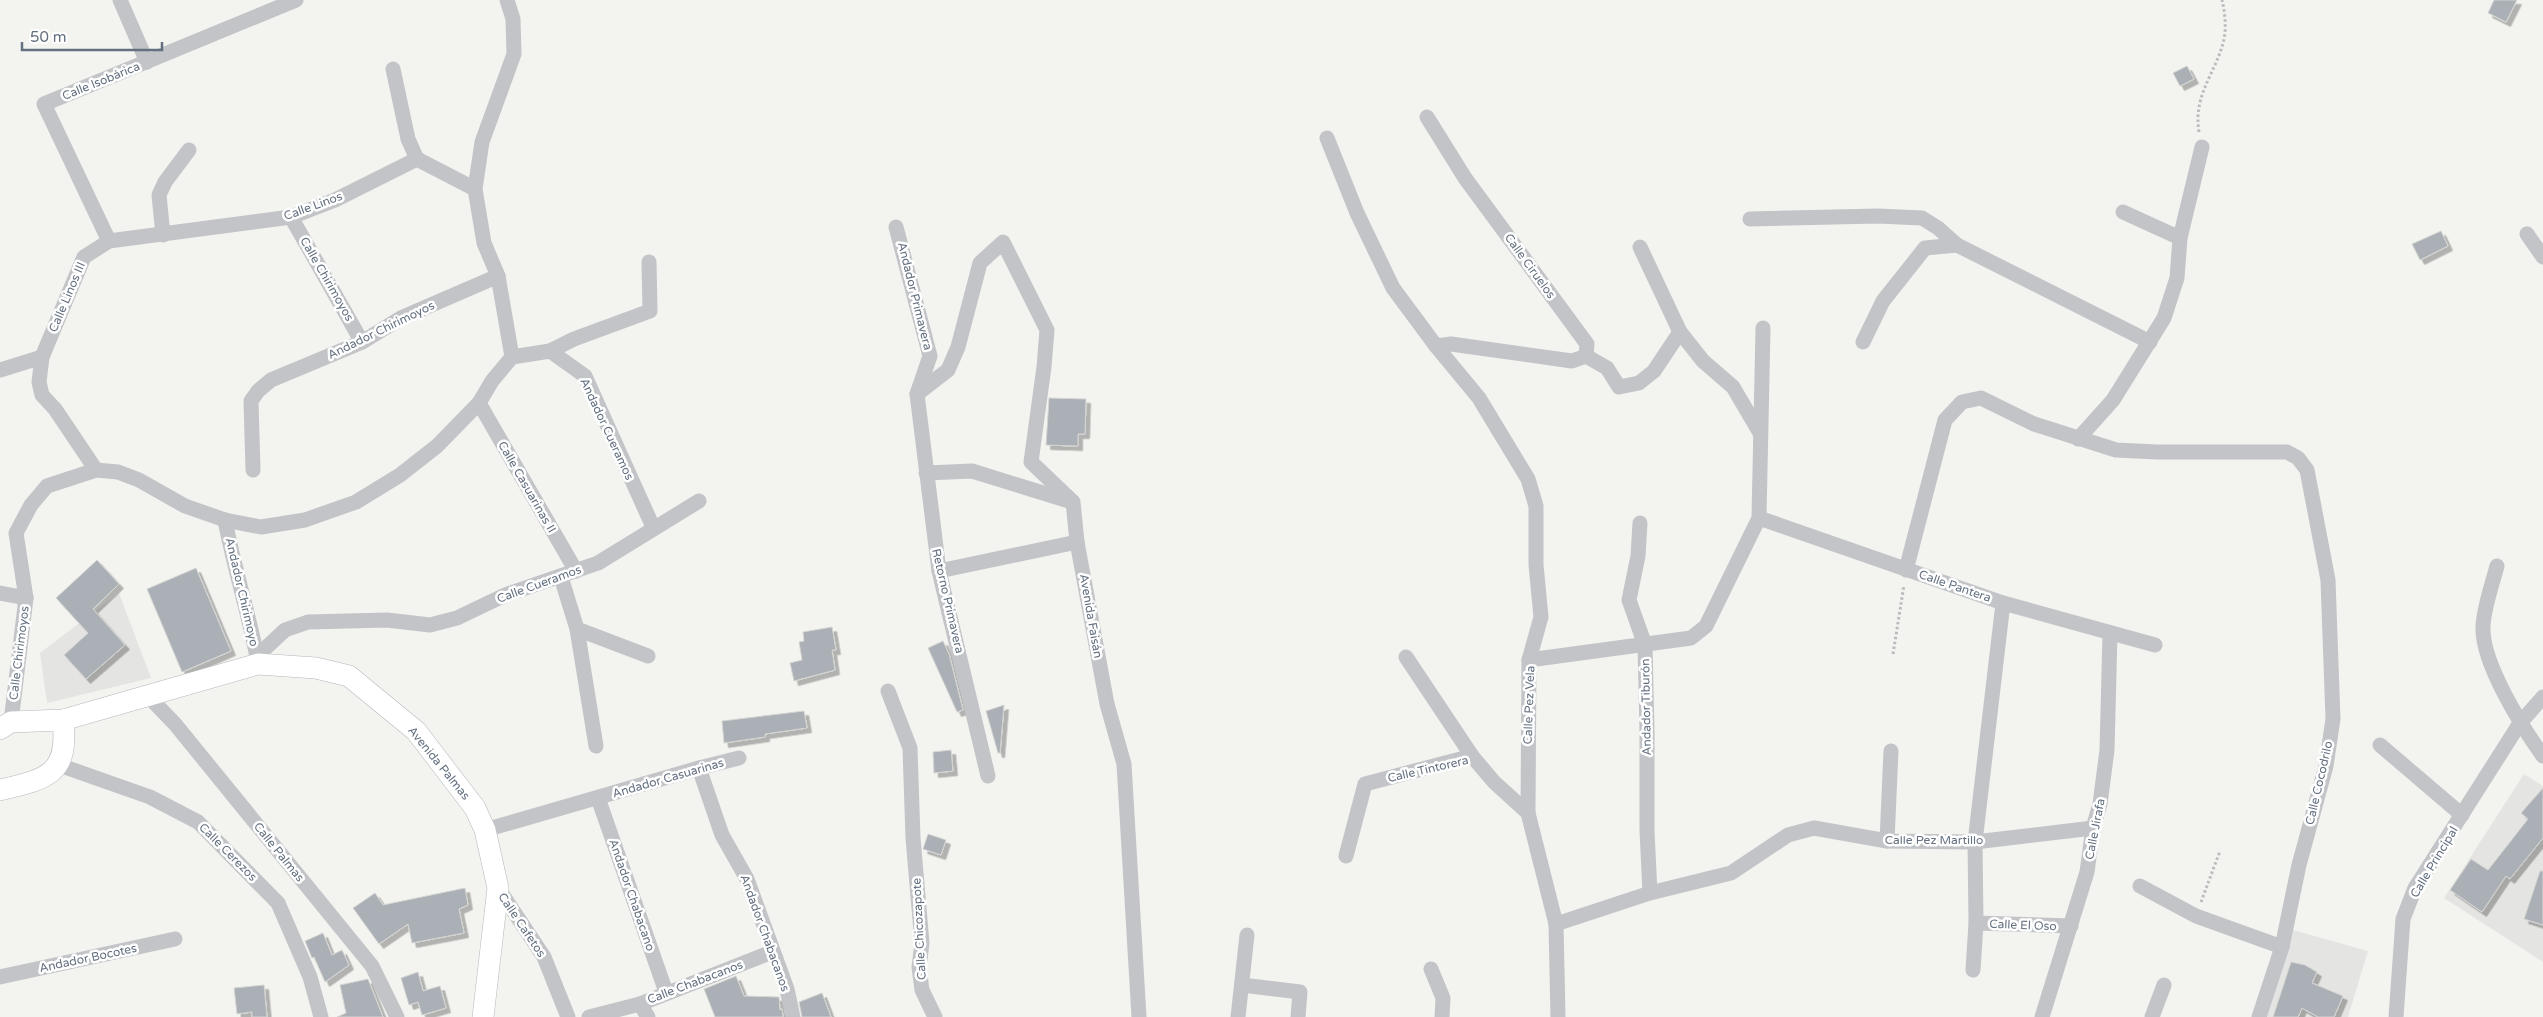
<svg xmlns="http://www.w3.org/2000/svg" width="2543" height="1017" font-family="'Varela Round',sans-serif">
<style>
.built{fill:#e4e5e3}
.building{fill:#aab0b5;stroke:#d5d5d3;filter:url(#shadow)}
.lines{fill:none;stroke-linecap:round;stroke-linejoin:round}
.secondary-casing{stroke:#b4b7bc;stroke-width:22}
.path{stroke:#b9bbbd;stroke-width:3;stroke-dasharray:2.5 2.5;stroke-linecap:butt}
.minor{stroke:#c2c4c8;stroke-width:15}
.secondary{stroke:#fff;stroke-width:21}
.labels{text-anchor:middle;stroke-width:5;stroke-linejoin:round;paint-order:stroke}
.street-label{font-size:12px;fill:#647080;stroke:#fff}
</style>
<defs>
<filter id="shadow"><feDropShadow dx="4.5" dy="4.5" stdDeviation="0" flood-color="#0004"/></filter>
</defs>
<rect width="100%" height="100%" fill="#f3f4f0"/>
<!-- built -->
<g class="built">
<polygon points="119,593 151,678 47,703 40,653"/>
<polygon points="2524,774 2543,786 2543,962 2444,898"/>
<polygon points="2293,930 2368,951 2348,1017 2264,1017"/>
</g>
<!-- building -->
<g class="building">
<polygon points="2494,0 2517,0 2506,22 2488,13"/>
<polygon points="2187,66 2194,79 2180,86 2173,73"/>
<polygon points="2441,231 2448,246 2420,260 2412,244"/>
<polygon points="1049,398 1086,399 1085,434 1078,434 1078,446 1046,445"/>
<polygon points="97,560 119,584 93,609 125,645 86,679 64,655 88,633 56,598"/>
<polygon points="196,568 231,651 182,672 147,589"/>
<polygon points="832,627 836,650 832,650 835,670 794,681 790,663 802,660 799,642 804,641 803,632"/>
<polygon points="943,641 949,654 963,710 957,712 928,648"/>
<polygon points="1004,705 1000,753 998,753 986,711"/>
<polygon points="804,711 807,728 765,734 765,737 724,743 722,721"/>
<polygon points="951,750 953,771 934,773 933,752"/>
<polygon points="2543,788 2543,838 2510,879 2506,876 2482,912 2450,890 2471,859 2488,870 2528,819 2521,813"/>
<polygon points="928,834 946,840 941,855 923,849"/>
<polygon points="2540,871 2543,871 2543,925 2524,919"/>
<polygon points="465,888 468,905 459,909 464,933 412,943 408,924 379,944 353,908 375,893 383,905"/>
<polygon points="323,933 332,955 342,950 349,965 325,982 314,957 312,958 305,941"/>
<polygon points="2291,962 2305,965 2317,972 2312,983 2343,996 2334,1017 2318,1017 2302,1008 2298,1017 2273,1017"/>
<polygon points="418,972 423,991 440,986 446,1008 422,1015 418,1002 409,1005 401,978"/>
<polygon points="736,976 744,996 779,997 780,1010 782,1009 783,1017 715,1017 704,989"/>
<polygon points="368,979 383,1017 337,1017 346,1013 340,985"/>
<polygon points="264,985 267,1017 252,1017 252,1012 237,1014 234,988"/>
<polygon points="822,993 831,1017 802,1017 799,1002"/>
</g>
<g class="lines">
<!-- secondary casing -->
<g class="secondary-casing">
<g id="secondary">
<polyline points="0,729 11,722 63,720 258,664 316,668 349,676 416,731 475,808 485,830 498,888 483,1017"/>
<path d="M0,790C47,779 69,775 63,720"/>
</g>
</g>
<!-- path -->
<g class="path">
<path d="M2199,132C2193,95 2215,74 2223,43C2227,30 2225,13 2222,0"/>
<polyline points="1893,654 1904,585"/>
<polyline points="2201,902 2220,851"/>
</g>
<!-- minor -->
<g class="minor">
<polyline points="120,0 147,62"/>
<polyline points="393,69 408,139 417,159"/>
<polyline points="1427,117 1465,178 1587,344 1586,356"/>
<polyline points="1327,138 1357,213 1393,288 1436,346 1479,398 1528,479 1536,506 1536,565 1541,617 1529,660 1528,813 1556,924 1558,1017"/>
<polyline points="417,159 475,189"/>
<polyline points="2123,212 2180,238"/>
<polyline points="291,217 362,342"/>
<polyline points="1750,219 1878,216 1922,218 1938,228 1957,245"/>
<polyline points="896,227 930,356 917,394 939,571 988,776"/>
<polyline points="2527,234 2543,257"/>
<polyline points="163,235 159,195 165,182 189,150"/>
<polyline points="109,241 44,104 296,0"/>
<polyline points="1640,247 1680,332 1703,361 1733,387 1760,433"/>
<polyline points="1863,342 1883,301 1925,248 1957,245 2150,342"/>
<polyline points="1436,346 1451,344 1572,361 1586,356 1607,368 1619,387 1639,383 1654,371 1680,332"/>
<polyline points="550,351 585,376 653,527"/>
<polyline points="512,357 550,351 574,339 650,311 649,262"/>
<polyline points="0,370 42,357"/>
<polyline points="917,394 948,370 958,347 980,263 1003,242 1047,330 1044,367 1031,462 1073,502 1077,542 1107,704 1124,764 1139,1017"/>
<polyline points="479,403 576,571"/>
<polyline points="2078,439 2113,400 2164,318 2177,278 2180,238 2202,147"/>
<polyline points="96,470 55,409 42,395 39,382 42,357 84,257 109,241 291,217 335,200 417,159"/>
<polyline points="253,470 251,401 258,391 271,380 362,342 401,318 498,276"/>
<polyline points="926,473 972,471 1069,501"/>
<polyline points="1759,518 2003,603 2155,645"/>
<path d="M225,520C234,568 249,614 258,662"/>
<polyline points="1640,523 1638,556 1629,600 1645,645 1647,732 1647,831 1650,893"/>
<path d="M2497,566C2492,585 2484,607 2483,626C2481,662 2522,727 2543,756"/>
<polyline points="1906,570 1945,420 1962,402 1981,398 2034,424 2116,450 2157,452 2287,452 2298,458 2307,470 2328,580 2333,719 2326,766 2299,865 2282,947 2259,1017"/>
<polyline points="939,571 1077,542"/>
<polyline points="561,577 577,629 596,746"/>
<polyline points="0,593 26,598"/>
<polyline points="577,629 648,656"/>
<polyline points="257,656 285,630 308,622 387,620 430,625 457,618 505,595 598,563 699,501"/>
<polyline points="1406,657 1472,756 1494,782 1528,813"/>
<polyline points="1529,660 1691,638 1706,626 1759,518 1763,328"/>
<polyline points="888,691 910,748 913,838 922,943 919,967 922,990 935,1017"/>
<polyline points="148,696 175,724 372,966 397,1017"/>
<polyline points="11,722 26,598 16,533 31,505 47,486 96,470 118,472 139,480 185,506 225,520 261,527 305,520 356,502 400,475 437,446 479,403 492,381 512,357 498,276 484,243 475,189 482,142 514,54 513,19 507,0"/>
<polyline points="2380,745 2462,815"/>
<polyline points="59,765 150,797 198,822 278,903 310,977 321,1017"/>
<polyline points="699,768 722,835 747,879 787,989 793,1017"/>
<polyline points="598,798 666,992"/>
<polyline points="485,830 699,768 739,758"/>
<polyline points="1887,841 1891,751"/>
<polyline points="1346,856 1365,784 1472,756"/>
<polyline points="2140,886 2196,916 2282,947"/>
<polyline points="498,888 544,957 568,1017"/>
<polyline points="1976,923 2071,926"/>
<polyline points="1556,924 1650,893 1731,873 1788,835 1814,828 1887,841 1975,842 2093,828"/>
<polyline points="1431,969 1443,998 1442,1017"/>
<polyline points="1973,970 1976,923 1975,842 2003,603"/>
<polyline points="0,977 175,939"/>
<polyline points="1242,985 1300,992 1298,1017"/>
<polyline points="640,1004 648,1017"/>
<polyline points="589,1017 640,1004 772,952"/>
<polyline points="1238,1017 1247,935"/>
<polyline points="2042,1017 2087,872 2093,828 2100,804 2107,750 2110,634"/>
<polyline points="2152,1017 2164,985"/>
<polyline points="2396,1017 2403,919 2415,888 2520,723 2543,697"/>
</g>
<!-- secondary -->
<use href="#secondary" class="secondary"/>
</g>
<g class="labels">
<!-- street labels -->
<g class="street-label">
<text transform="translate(101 81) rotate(-22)" y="4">Calle Isobárica</text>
<text transform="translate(313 206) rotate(-20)" y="4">Calle Linos</text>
<text transform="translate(1530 266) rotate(54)" y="4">Calle Ciruelos</text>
<text transform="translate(327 279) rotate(60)" y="4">Calle Chirimoyos</text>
<text transform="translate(915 296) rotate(76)" y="4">Andador Primavera</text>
<text transform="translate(67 297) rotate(-67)" y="4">Calle Linos III</text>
<text transform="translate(381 330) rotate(-26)" y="4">Andador Chirimoyos</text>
<text transform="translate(607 429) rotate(65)" y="4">Andador Cueramos</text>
<text transform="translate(527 487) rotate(60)" y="4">Calle Casuarinas II</text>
<text transform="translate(539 584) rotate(-20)" y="4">Calle Cueramos</text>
<text transform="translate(1955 586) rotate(19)" y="4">Calle Pantera</text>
<text transform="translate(242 592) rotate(77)" y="4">Andador Chirimoyo</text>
<text transform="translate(948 601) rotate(77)" y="4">Retorno Primavera</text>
<text transform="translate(1091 616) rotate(80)" y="4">Avenida Faisán</text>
<text transform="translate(19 653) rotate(-83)" y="4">Calle Chirimoyos</text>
<text transform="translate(1529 705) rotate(-88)" y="4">Calle Pez Vela</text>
<text transform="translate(1646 707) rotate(-91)" y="4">Andador Tiburón</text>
<text transform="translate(439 763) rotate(51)" y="4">Avenida Palmas</text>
<text transform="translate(1428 769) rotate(-13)" y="4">Calle Tintorera</text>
<text transform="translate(668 778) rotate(-16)" y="4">Andador Casuarinas</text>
<text transform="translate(2319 783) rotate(-77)" y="4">Calle Cocodrilo</text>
<text transform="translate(2095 829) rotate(-79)" y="4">Calle Jirafa</text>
<text x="1934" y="844">Calle Pez Martillo</text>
<text transform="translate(228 852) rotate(45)" y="4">Calle Cerezos</text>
<text transform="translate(279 852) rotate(51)" y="4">Calle Palmas</text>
<text transform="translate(2434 862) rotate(-59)" y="4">Calle Principal</text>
<text transform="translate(632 895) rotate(71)" y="4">Andador Chabacano</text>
<text transform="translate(522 925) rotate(56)" y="4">Calle Cafetos</text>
<text transform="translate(2023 925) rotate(2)" y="4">Calle El Oso</text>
<text transform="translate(919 929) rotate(-93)" y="4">Calle Chicozapote</text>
<text transform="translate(765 933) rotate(70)" y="4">Andador Chabacanos</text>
<text transform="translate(88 958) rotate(-12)" y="4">Andador Bocotes</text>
<text transform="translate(695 982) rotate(-21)" y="4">Calle Chabacanos</text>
</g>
</g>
<!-- scale -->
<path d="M22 42v8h140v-8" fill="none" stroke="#647080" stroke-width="2.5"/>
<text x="30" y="42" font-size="15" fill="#647080" stroke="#ffffff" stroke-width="4" paint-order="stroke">50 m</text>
</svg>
